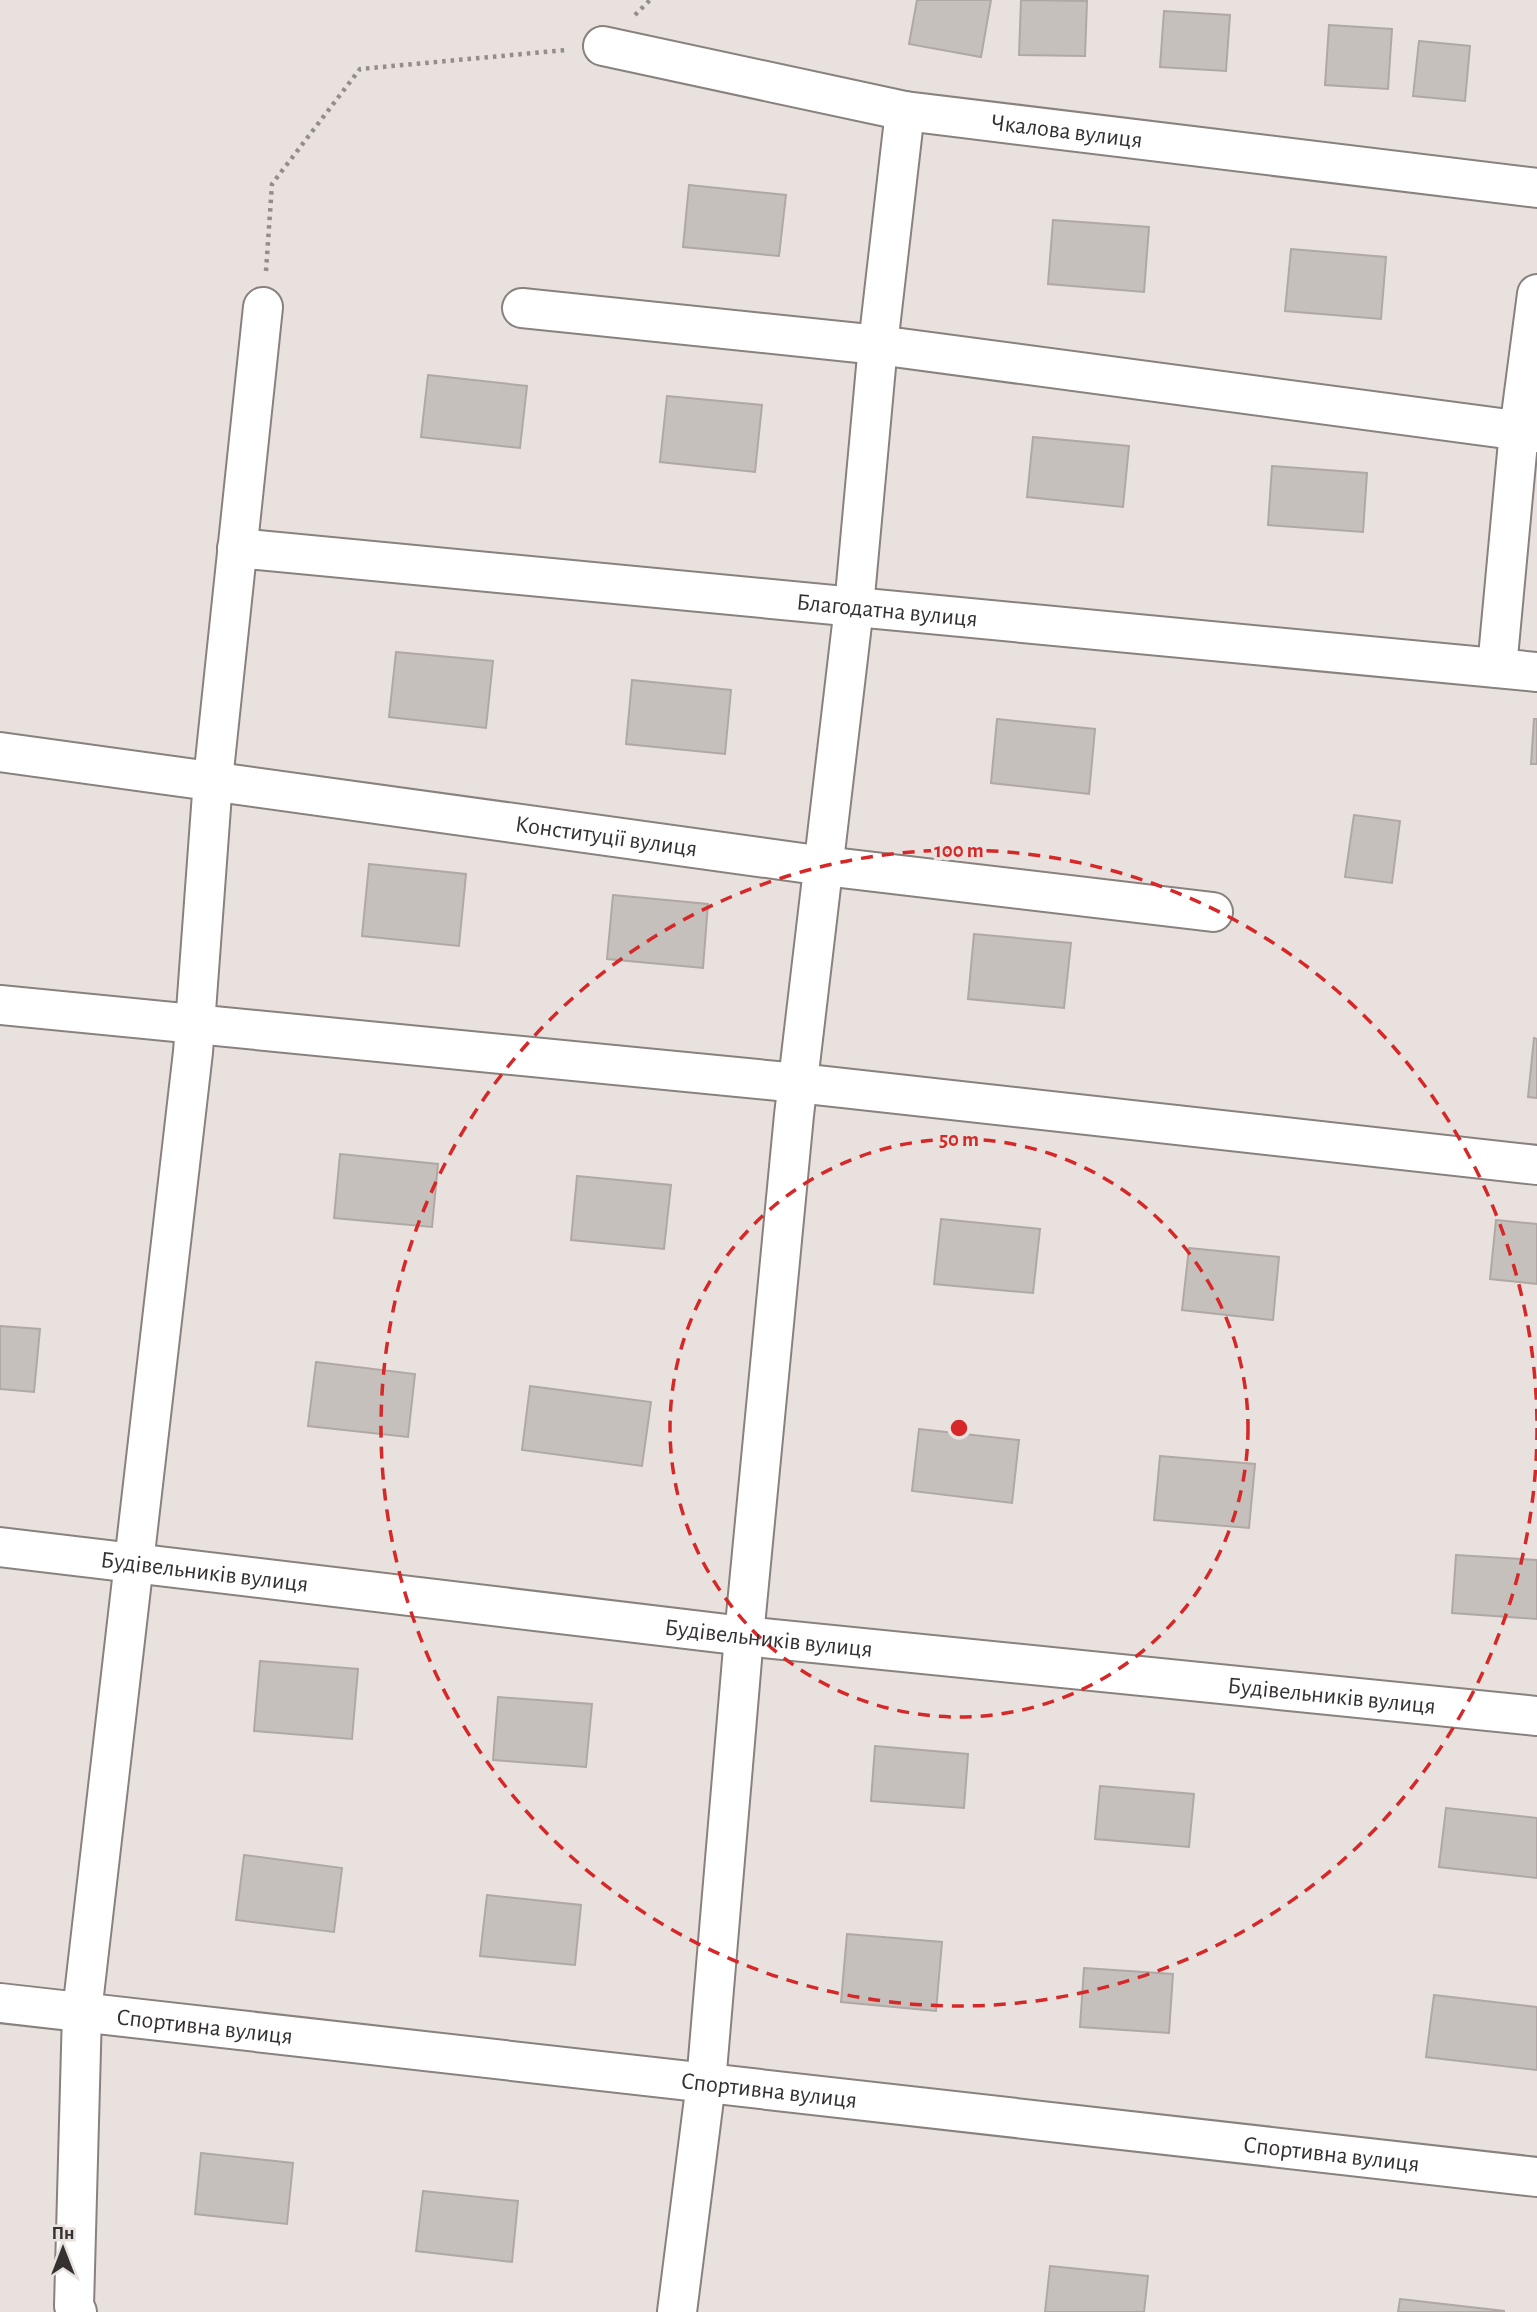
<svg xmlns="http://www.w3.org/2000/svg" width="1537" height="2312" font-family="'Alegreya Sans',sans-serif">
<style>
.building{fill:#c6c0bc;stroke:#afa8a4;stroke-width:2}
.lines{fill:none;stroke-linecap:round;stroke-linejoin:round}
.street-casing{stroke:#88817d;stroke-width:42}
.path{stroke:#938e8b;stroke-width:4.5;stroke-dasharray:3.5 5;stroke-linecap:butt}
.street{stroke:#fff;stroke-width:38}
.ring{fill:none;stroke:#d62828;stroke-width:3.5;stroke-dasharray:12 9}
.labels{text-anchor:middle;stroke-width:7;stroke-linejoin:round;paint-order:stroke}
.street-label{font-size:24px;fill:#343130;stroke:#e8e1dd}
.centre{fill:#d62828;stroke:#e8e1dd;stroke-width:3.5}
.ring-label{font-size:21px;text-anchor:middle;font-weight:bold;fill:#d62828;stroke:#e8e1dd;stroke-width:7;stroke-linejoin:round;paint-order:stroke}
</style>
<rect width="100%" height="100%" fill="#e8e1dd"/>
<!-- building -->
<g class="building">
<polygon points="917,0 991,0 981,57 909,44"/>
<polygon points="1021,0 1087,1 1085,56 1019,55"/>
<polygon points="1164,11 1230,15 1226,71 1160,67"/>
<polygon points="1329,25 1392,29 1388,89 1325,85"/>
<polygon points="1419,41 1470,46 1465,101 1413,96"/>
<polygon points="689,185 786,195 779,256 683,247"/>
<polygon points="1053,220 1149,227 1144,292 1048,284"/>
<polygon points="1291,249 1386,257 1381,319 1285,311"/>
<polygon points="428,375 527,386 520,448 421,437"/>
<polygon points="667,396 762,405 755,472 660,462"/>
<polygon points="1033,437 1129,446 1123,507 1027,497"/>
<polygon points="1272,466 1367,473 1363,532 1268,525"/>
<polygon points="396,652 493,661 486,728 389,717"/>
<polygon points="632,680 731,690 725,754 626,744"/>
<polygon points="997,719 1095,729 1089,794 991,783"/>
<polygon points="1534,719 1537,719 1537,764 1531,764"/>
<polygon points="1354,815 1400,821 1392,883 1345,877"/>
<polygon points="369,864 466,874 459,946 362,936"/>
<polygon points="613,895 708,904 703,968 607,959"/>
<polygon points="974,934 1071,943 1064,1008 968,999"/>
<polygon points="1534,1038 1537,1039 1537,1098 1528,1097"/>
<polygon points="340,1154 438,1164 432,1227 334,1218"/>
<polygon points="577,1176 671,1185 664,1249 571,1240"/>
<polygon points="941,1219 1040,1229 1033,1293 934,1284"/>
<polygon points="1496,1220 1537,1224 1537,1284 1490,1279"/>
<polygon points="1189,1248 1279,1257 1273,1320 1182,1310"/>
<polygon points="0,1326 40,1329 34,1392 0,1389"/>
<polygon points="316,1362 415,1374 408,1437 308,1426"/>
<polygon points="530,1386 651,1402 642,1466 522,1450"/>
<polygon points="919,1429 1019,1440 1012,1503 912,1491"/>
<polygon points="1160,1456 1255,1464 1249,1528 1154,1520"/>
<polygon points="1456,1555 1537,1560 1537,1619 1452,1613"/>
<polygon points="260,1661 358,1669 352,1739 254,1731"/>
<polygon points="498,1697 592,1704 586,1767 493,1760"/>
<polygon points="875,1746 968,1754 964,1808 871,1801"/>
<polygon points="1100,1786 1194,1794 1189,1847 1095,1839"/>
<polygon points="1446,1808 1537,1818 1537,1878 1439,1867"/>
<polygon points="244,1855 342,1868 334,1932 236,1920"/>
<polygon points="487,1895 581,1905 575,1965 480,1956"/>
<polygon points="847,1934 942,1942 936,2011 841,2002"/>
<polygon points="1084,1968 1173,1974 1169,2033 1080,2027"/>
<polygon points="1434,1995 1537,2007 1537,2070 1426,2057"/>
<polygon points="201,2153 293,2163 287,2224 195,2214"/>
<polygon points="423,2191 518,2201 512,2262 416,2251"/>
<polygon points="1050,2266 1148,2276 1144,2312 1045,2312"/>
<polygon points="1400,2299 1504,2311 1504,2312 1398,2312"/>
</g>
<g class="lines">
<!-- street casing -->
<g class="street-casing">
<g id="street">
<path id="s1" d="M603,46L905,111L1537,188"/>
<polyline points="522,308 878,345 1537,433"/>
<path id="s2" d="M237,548L1537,672"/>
<polyline points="1497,668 1519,431 1537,294"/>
<path id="s3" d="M0,752L824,866L1213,912"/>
<polyline points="0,1005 798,1083 1537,1165"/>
<path id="s4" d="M0,1547L744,1636L1537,1716"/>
<path id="s5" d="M0,2003L1537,2177"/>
<polyline points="77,2312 74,2306 82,2012 193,1052 213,780 263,307"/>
<polyline points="677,2312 706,2083 744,1636 794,1115 854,607 878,345 905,111"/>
</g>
</g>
<!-- path -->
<g class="path">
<polyline points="635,15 650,0"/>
<polyline points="266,271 272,184 360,69 566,50"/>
</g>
<!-- street -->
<use href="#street" class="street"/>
</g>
<!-- distance rings -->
<g class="ring">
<circle cx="959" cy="1428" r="289"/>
<circle cx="959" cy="1428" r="578"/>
</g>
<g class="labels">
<!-- street labels -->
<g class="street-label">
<text dy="8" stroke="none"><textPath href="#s1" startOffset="472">Чкалова вулиця</textPath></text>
<text dy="8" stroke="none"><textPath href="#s2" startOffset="653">Благодатна вулиця</textPath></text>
<text dy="8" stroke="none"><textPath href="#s3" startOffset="612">Конституції вулиця</textPath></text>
<text dy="8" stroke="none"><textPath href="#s4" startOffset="206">Будівельників вулиця</textPath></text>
<text dy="8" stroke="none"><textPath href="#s4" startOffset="774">Будівельників вулиця</textPath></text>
<text dy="8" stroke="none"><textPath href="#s4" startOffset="1340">Будівельників вулиця</textPath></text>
<text dy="8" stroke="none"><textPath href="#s5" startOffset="206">Спортивна вулиця</textPath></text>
<text dy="8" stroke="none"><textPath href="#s5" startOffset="774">Спортивна вулиця</textPath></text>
<text dy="8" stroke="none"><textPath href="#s5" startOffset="1340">Спортивна вулиця</textPath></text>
</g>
</g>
<circle cx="959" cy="1428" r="10" class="centre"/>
<g class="ring-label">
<text x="959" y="857">100 m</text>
<text x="959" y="1146">50 m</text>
</g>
<!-- north arrow -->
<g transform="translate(63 2249)" stroke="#e8e1dd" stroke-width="5" paint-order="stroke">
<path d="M0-5L12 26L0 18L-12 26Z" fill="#343130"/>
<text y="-10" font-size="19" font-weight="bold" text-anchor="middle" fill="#343130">Пн</text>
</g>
</svg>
